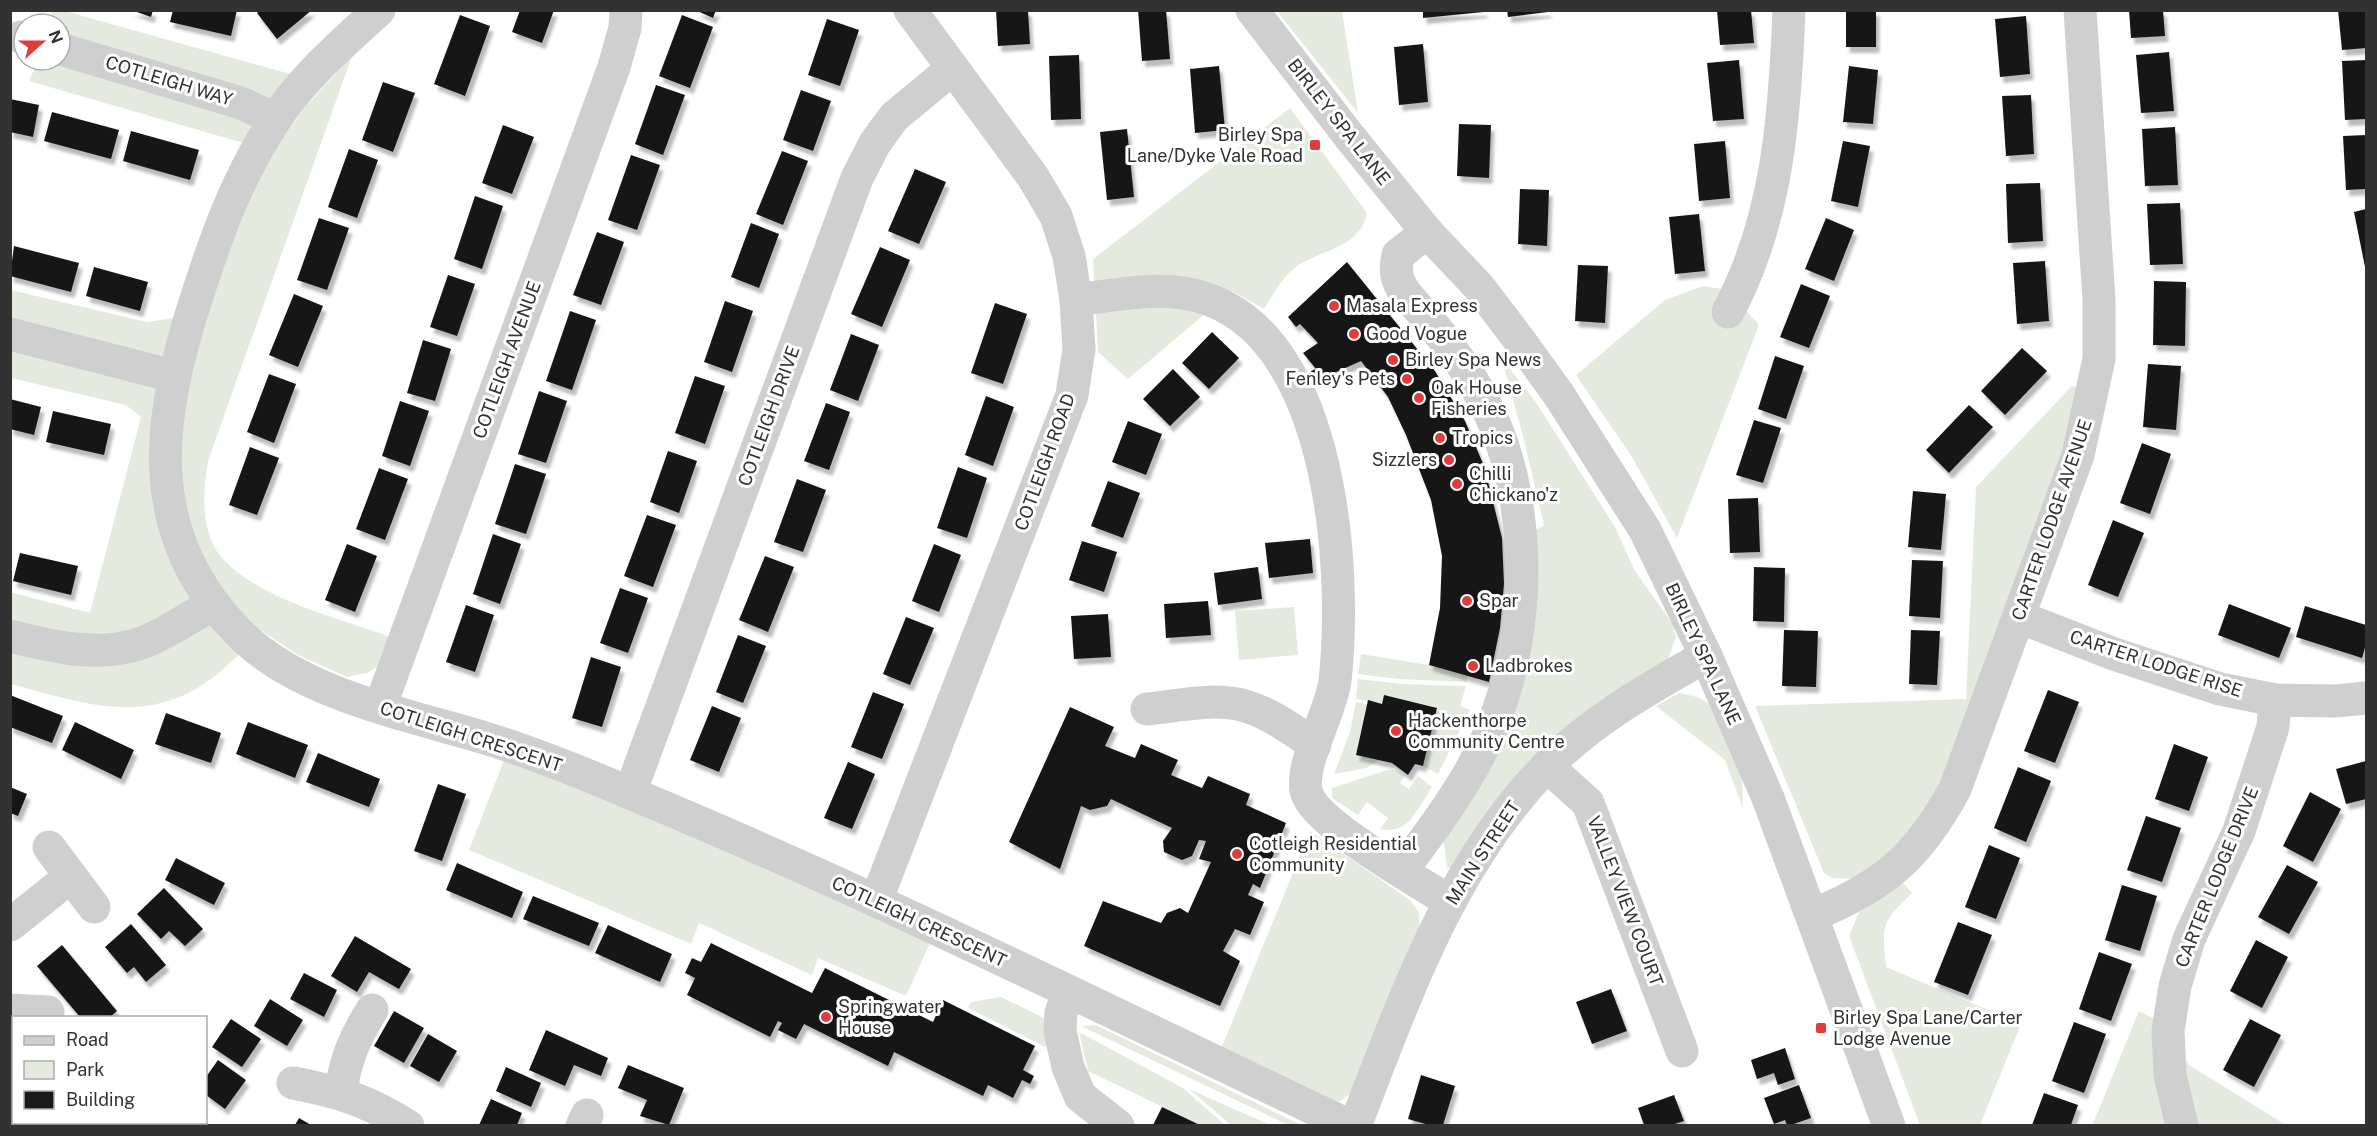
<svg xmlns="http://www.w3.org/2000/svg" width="2377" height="1136" font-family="'Public Sans',sans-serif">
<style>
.green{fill:#e4ebde}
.building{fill:#191919;filter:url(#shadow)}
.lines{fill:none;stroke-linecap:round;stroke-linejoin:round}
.minor{stroke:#cfcfcf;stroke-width:33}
.poi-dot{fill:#e13c3c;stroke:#fff;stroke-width:2}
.labels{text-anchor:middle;stroke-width:6;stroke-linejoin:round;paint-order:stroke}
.street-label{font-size:18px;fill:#323232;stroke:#fff}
.poi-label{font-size:18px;fill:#323232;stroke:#fff;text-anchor:start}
</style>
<defs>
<filter id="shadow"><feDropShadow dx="3.5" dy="6" stdDeviation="1.5" flood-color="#0004"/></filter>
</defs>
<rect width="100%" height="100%" fill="#fff"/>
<!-- green -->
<g class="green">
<polygon points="51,10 65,11 294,75 243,143 29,81 36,65 60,60 60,24 52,24"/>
<polygon points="1277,11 1342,11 1358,113"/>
<path d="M352,56L208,461C203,491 200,528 219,554C253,598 339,618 391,637L382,664L367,673L347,677L298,655L256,627L218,593L192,540L177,473L179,422L218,270L273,150L306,106Z"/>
<path d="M1290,108L1367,213C1360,251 1313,250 1291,271C1280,281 1272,297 1264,309L1232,291L1128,379L1098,352L1093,259Z"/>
<polygon points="1703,286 1728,290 1759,325 1677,538 1632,457 1576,375 1665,300"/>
<path d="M11,290L147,322L174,318L150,462L240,653C166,731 101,709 11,684L10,592L90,613L141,417L126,405L11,378Z"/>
<polygon points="1502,359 1535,401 1615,527 1635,571 1672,623 1676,637 1668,659 1577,722 1530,759 1495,806 1456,871 1447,867 1443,835 1488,761 1536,530 1544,525 1524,440"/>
<polygon points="2072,386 2081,389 2068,444 1944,785 1886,863 1857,879 1832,878 1824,873 1755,706 1966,699 1976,487"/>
<polygon points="1294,607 1298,655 1239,660 1235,611"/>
<polygon points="1361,654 1429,665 1467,676 1467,682 1399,679 1358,674"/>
<polygon points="1358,679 1402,684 1466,686 1460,706 1470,710 1438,774 1423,766 1436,708 1384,696 1382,704 1356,699"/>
<polygon points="1679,693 1697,697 1711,704 1742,773 1743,808 1725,760 1656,706"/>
<polygon points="1356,702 1367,704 1356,754 1379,760 1367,768 1334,774 1350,732"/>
<polygon points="504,760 663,823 931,941 906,996 818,958 812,975 699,923 691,944 469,850"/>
<path d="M1387,770H1396L1405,775L1400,783L1409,789L1418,776L1432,787C1418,807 1409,836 1380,829L1388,818L1367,802L1358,815L1332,798V788Z"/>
<polygon points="1310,831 1410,900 1419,912 1420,930 1351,1093 1338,1103 1219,1054"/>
<path d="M1903,883L1912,893C1881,923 1882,924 1886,967L2021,1024L1980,1125H1920L1849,936L1859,912Z"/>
<polygon points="1001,997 1056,1024 1045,1047 968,1008 971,1002"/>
<polygon points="2139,1011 2155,1019 2189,1065 2286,1125 2092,1126"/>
<polygon points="1096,1025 1301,1125 1288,1125 1081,1026"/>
<polygon points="1079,1032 1183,1088 1225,1125 1200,1125 1088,1071"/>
<polygon points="1189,1089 1270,1125 1231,1125"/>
</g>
<!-- building -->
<g class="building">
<polygon points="131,10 153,10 151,17"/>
<polygon points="173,10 237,10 231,36 170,22"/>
<polygon points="260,10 312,10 277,39 257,13"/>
<polygon points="520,10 554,10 542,43 512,32"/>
<polygon points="695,10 716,10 713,18"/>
<polygon points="996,10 1028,10 1030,44 998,46"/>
<polygon points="1138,10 1166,10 1170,59 1142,61"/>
<polygon points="1423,10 1484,10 1484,12 1423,18"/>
<polygon points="1507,10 1548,10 1548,12 1508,17"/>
<polygon points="1717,10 1751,10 1754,43 1720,45"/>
<rect x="1846" y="10" width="30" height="37"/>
<polygon points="2129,10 2163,10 2165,36 2131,38"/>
<polygon points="2338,10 2366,10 2366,48 2342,50"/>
<polygon points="460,15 490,26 465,96 434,84"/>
<polygon points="682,15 713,27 690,88 659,76"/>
<polygon points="2026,16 2030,74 2000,77 1995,19"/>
<polygon points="827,19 859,30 840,86 808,75"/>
<polygon points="1423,44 1428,102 1399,105 1394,47"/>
<polygon points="2169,52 2174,111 2141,113 2136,55"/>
<polygon points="1079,55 1081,119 1051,120 1049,56"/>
<polygon points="1739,60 1744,119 1713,121 1707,63"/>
<polygon points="2366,60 2366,119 2345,120 2342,61"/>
<polygon points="1219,66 1225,130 1195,133 1190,69"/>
<polygon points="1849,66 1878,70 1873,124 1843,122"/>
<polygon points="383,82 415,93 393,152 362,140"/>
<polygon points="656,85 685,95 663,155 635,144"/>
<polygon points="801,90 831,101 813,151 783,140"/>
<polygon points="2031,95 2034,154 2006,156 2002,96"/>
<polygon points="10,99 39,105 33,137 10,132"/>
<polygon points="52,112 119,130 111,159 44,141"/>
<polygon points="1459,124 1491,125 1489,178 1457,176"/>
<polygon points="503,125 534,137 512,194 482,183"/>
<polygon points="2175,127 2178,185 2145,186 2142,129"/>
<polygon points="1127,129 1134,197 1107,200 1100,132"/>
<polygon points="131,131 199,150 190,180 123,161"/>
<polygon points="2366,135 2366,189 2346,190 2343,136"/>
<polygon points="1725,141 1730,198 1699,201 1694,144"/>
<polygon points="1843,141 1870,146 1858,207 1831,201"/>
<polygon points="349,149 378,160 357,218 328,207"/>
<polygon points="782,151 808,161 783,225 756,214"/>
<polygon points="631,155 660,165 637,230 608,220"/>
<polygon points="915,169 946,182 919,244 888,231"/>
<polygon points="2040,183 2043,241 2008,243 2006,184"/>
<polygon points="1520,189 1549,190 1547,246 1518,244"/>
<polygon points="475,196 503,206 482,269 454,259"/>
<polygon points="2180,203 2183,264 2150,265 2147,204"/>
<polygon points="2366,209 2366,267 2365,267 2354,212"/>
<polygon points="1699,214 1705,271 1675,274 1669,217"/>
<polygon points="319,218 349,228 327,290 297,280"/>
<polygon points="1826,218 1854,230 1834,281 1805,269"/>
<polygon points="751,223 779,234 759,288 731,277"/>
<polygon points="597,232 624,242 601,305 573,295"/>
<polygon points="14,246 79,263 71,292 10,276"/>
<polygon points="880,247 910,260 882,327 851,314"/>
<polygon points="2045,261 2049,321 2017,324 2013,263"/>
<polygon points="1347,262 1435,371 1465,421 1484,466 1502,538 1504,584 1500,628 1489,682 1429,665 1440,608 1442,556 1431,500 1406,435 1388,397 1361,361 1316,381 1311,371 1316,369 1303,353 1318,343 1300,324 1296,327 1288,317"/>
<polygon points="1578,265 1608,266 1605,323 1575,321"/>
<polygon points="94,267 148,282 140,311 86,296"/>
<polygon points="448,275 475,284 457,336 430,327"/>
<polygon points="2154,281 2186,282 2185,346 2153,345"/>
<polygon points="1801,284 1830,296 1809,348 1780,337"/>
<polygon points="294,294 323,306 298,367 269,355"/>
<polygon points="725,301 753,311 732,372 704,362"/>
<polygon points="995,303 1027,314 1003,384 971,373"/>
<polygon points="570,311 596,320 572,390 546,381"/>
<polygon points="1212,332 1239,358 1209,389 1182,363"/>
<polygon points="851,334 879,345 858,401 830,390"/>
<polygon points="423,340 451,349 435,401 407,393"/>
<polygon points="2022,348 2047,371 2005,415 1981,391"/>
<polygon points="1775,356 1804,366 1786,419 1758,409"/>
<polygon points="2148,364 2181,366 2176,430 2143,427"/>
<polygon points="1173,369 1200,397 1170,426 1143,399"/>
<polygon points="269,374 296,384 274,443 247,432"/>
<polygon points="695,376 725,386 705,444 675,433"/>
<polygon points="539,391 567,401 546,463 518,454"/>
<polygon points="986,396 1014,407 993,466 965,455"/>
<polygon points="10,399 41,407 34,435 10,429"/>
<polygon points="400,401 429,411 410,466 382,456"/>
<polygon points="826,403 850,412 829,470 804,461"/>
<polygon points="1969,405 1993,427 1949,473 1926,450"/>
<polygon points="53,411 111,424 104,455 46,442"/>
<polygon points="1754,420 1781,428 1763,483 1736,475"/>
<polygon points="1128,421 1162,434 1146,475 1112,462"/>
<polygon points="2142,443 2171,454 2150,514 2120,503"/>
<polygon points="250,447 279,458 257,515 229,505"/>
<polygon points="668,451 697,461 679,513 650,502"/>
<polygon points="515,464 546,474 526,534 495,524"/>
<polygon points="958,467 987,478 967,538 937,528"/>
<polygon points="379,468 408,479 385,540 356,529"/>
<polygon points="797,479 826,490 803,552 774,542"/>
<polygon points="1108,481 1140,493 1123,538 1091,526"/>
<polygon points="1913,491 1946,494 1941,550 1908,547"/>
<polygon points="1758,498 1760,552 1730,553 1728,499"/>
<polygon points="647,515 676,525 653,587 624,576"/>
<polygon points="2113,520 2144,533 2118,597 2088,585"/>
<polygon points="493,534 521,544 500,604 473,594"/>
<polygon points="1310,539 1313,573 1269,578 1265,543"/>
<polygon points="1082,541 1117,552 1104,592 1069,580"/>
<polygon points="347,544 377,556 355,612 325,600"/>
<polygon points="934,544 961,555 939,612 912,601"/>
<polygon points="20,553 78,566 71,595 13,581"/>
<polygon points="765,556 794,567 768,632 739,620"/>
<polygon points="1912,560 1943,561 1940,618 1909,616"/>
<polygon points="1258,567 1262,599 1218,605 1214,573"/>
<polygon points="1754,567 1785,568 1784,622 1753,621"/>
<polygon points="620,588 648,598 628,653 600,643"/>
<polygon points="1208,601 1211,635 1166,638 1164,604"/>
<polygon points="2229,604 2291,628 2279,658 2218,635"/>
<polygon points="466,605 494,615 475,672 446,662"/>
<polygon points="2305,606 2366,625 2366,644 2362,658 2296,637"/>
<polygon points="1108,614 1111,657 1074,659 1071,616"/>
<polygon points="906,617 934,628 910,685 883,674"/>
<polygon points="1784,630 1818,631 1816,687 1782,686"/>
<polygon points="1911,630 1940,631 1937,685 1909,684"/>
<polygon points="738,635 766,646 743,703 716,692"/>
<polygon points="591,657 621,667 602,727 572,718"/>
<polygon points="2048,690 2079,702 2055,763 2024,751"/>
<polygon points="873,692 904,704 882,759 851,747"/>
<polygon points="10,695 63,716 52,743 10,727"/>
<polygon points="1384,695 1437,708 1423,766 1415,764 1408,775 1392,763 1356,755 1368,700 1382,704"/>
<polygon points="712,706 741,718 719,772 690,760"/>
<polygon points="1070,707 1114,727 1105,746 1135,758 1141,744 1178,760 1171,775 1202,788 1208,776 1250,794 1246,805 1286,823 1260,888 1253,884 1248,895 1264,902 1250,935 1235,929 1223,951 1240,961 1220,1006 1084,946 1103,901 1161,923 1167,913 1180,908 1188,913 1211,862 1199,859 1206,841 1199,840 1192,856 1182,860 1164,852 1163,841 1172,828 1111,799 1107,806 1090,810 1081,806 1060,869 1009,842"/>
<polygon points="166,713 221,733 211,763 155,744"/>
<polygon points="75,722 134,750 121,779 62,750"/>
<polygon points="248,722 308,745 295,778 236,754"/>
<polygon points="2174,744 2208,757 2189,811 2155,799"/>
<polygon points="318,753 380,779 369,807 306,782"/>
<polygon points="2366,761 2366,799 2346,804 2336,769"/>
<polygon points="848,762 875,774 852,829 824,818"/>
<polygon points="2018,767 2051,781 2026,842 1994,828"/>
<polygon points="438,784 466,794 442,861 414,851"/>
<polygon points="10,787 27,794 18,816 10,813"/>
<polygon points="2310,792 2341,809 2313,862 2283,846"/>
<polygon points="2146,816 2181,828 2162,882 2127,870"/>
<polygon points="1989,845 2020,858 1996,919 1965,907"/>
<polygon points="176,858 225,883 214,905 165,880"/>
<polygon points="457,863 523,892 512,918 446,890"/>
<polygon points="2287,865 2318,882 2289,934 2258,917"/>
<polygon points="2122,885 2157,896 2140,951 2105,940"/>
<polygon points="164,888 203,929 185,946 169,931 161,939 137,914"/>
<polygon points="533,896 599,923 589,946 523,919"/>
<polygon points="1958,922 1992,935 1968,995 1934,982"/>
<polygon points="131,924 166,965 146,982 134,967 127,973 105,947"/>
<polygon points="608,925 672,954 660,982 595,953"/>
<polygon points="355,936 411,969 399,989 369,972 357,992 331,976"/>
<polygon points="2256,940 2288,957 2262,1008 2230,991"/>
<polygon points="711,943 812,993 825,968 933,1022 943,1000 1035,1046 1023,1070 1034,1076 1030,1084 1022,1080 1013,1098 988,1085 983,1096 894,1052 888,1066 804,1024 796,1039 778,1030 782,1023 778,1021 770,1037 687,995 695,978 685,973 692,958 701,962"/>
<polygon points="62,945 117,1011 110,1017 80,1017 37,966"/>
<polygon points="2099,952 2132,964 2111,1021 2079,1009"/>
<polygon points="304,973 337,990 324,1017 290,999"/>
<polygon points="1611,989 1627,1031 1592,1044 1576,1002"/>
<polygon points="270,999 303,1020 287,1046 254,1026"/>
<polygon points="394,1011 424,1028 404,1063 374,1046"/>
<polygon points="231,1019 261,1039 242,1067 212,1047"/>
<polygon points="2250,1019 2281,1035 2254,1087 2223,1070"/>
<polygon points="2074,1022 2106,1034 2084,1093 2052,1081"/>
<polygon points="546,1030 608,1058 601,1076 574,1065 565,1086 529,1070"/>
<polygon points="428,1034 457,1051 439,1082 410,1066"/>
<polygon points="1785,1048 1795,1079 1778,1085 1774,1073 1757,1079 1751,1060"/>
<polygon points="218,1060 246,1080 225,1109 206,1095 206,1077"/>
<polygon points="628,1065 684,1088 669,1125 640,1116 647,1100 618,1088"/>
<polygon points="506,1067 541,1083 531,1107 496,1091"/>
<polygon points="1421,1075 1455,1086 1443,1125 1429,1125 1408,1119"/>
<polygon points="1799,1085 1811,1118 1791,1125 1787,1125 1785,1120 1774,1124 1764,1098"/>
<polygon points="2044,1093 2078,1105 2071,1125 2032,1125"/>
<polygon points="1674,1095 1684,1121 1672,1125 1644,1125 1638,1108"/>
<polygon points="491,1099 522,1113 517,1125 479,1125"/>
<polygon points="1162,1107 1200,1125 1153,1125"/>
<polygon points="299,1118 311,1125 295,1125"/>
</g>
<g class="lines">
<!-- minor -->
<g class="minor">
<path d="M379,10C342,44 300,80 273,123C239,175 218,231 199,290C158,414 138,531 239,633C299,694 406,714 485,738C534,753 583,773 630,793C874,894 1112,1013 1350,1126"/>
<polyline points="1252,10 1349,136 1427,232 1479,287 1520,341 1559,395 1645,530 1706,656 1768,798 1889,1126"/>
<polyline points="21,37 24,38"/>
<polyline points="60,49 241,103 275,119"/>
<path d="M1076,300C1120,295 1167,283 1210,300C1333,346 1347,570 1335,681C1331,712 1301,761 1306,790C1311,822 1420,882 1450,902"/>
<path d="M1728,312C1778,218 1785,115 1789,10"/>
<polyline points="10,334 173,376"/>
<polyline points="2019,617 2114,654 2220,689 2275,700 2336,701 2366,698"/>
<path d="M10,636C51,646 93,657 135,645C162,637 189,617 214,604"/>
<polyline points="380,707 614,67 625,28 626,10"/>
<path d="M1147,709C1179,706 1214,697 1245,706C1270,713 1294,731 1315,745"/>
<polyline points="1547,766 1588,803 1682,1051"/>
<polyline points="630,793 857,178 875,143 894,117 952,69"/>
<polyline points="49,847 94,907"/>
<path d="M1402,870C1434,828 1469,781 1490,732C1535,623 1535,483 1472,380C1459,359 1443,337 1427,318C1418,307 1404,295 1399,282C1395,273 1396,265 1398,255L1427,232"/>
<polyline points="876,901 1072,395 1079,349 1076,300 1069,256 1056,216 1033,177 910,10"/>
<path d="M1813,915C1884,886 1918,857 1955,789L2078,455L2099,359V300L2080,10"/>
<polyline points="10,925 70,877"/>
<polyline points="1068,992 1061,1013 1060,1031 1068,1067 1080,1096 1118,1126"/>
<polyline points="10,1010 48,1012"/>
<path d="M293,1083C340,1092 366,1100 408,1126"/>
<path d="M341,1092C345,1060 355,1037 372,1010"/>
<polyline points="10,1123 13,1126"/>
<polyline points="582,1126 587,1115"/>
<path d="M1355,1126C1404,1000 1450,865 1546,767C1591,721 1649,688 1706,656"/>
<polyline points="2182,1126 2170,1075 2168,1031 2175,986 2189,939 2239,831 2273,727 2275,700"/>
</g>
</g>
<!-- markers -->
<g class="poi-dot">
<rect x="1309" y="139" width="12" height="12" rx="3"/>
<circle cx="1334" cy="306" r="6"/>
<circle cx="1354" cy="334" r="6"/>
<circle cx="1393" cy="360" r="6"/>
<circle cx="1407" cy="379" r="6"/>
<circle cx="1419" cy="398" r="6"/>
<circle cx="1440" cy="438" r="6"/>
<circle cx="1449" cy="460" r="6"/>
<circle cx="1457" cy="484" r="6"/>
<circle cx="1467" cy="601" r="6"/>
<circle cx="1473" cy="666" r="6"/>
<circle cx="1396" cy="731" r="6"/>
<circle cx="1237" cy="854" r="6"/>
<circle cx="826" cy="1017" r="6"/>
<rect x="1815" y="1022" width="12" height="12" rx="3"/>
</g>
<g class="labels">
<!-- street labels -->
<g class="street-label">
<text transform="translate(169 81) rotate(17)" y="6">COTLEIGH WAY</text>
<text transform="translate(1339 122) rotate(52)" y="6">BIRLEY SPA LANE</text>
<text transform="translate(507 360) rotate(-70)" y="6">COTLEIGH AVENUE</text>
<text transform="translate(769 416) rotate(-70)" y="6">COTLEIGH DRIVE</text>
<text transform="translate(1045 462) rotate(-70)" y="6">COTLEIGH ROAD</text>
<text transform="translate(2052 520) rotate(-71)" y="6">CARTER LODGE AVENUE</text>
<text transform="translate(1703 654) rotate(65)" y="6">BIRLEY SPA LANE</text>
<text transform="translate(2156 664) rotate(18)" y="6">CARTER LODGE RISE</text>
<text transform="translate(471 737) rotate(18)" y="6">COTLEIGH CRESCENT</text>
<text transform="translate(1483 853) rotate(-57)" y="6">MAIN STREET</text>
<text transform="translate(2217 877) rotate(-68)" y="6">CARTER LODGE DRIVE</text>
<text transform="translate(1625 901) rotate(69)" y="6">VALLEY VIEW COURT</text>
<text transform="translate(919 922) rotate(25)" y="6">COTLEIGH CRESCENT</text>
</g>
<!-- poi labels -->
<g class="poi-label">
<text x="1303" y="141" text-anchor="end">Birley Spa<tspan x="1303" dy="21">Lane/Dyke Vale Road</tspan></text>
<text x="1346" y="312">Masala Express</text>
<text x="1366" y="340">Good Vogue</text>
<text x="1405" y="366">Birley Spa News</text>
<text x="1395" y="385" text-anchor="end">Fenley's Pets</text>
<text x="1431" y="394">Oak House<tspan x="1431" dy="21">Fisheries</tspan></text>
<text x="1452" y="444">Tropics</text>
<text x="1437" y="466" text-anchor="end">Sizzlers</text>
<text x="1469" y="480">Chilli<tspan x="1469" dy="21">Chickano'z</tspan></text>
<text x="1479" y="607">Spar</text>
<text x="1485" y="672">Ladbrokes</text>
<text x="1408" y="727">Hackenthorpe<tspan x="1408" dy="21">Community Centre</tspan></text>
<text x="1249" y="850">Cotleigh Residential<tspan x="1249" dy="21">Community</tspan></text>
<text x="838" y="1013">Springwater<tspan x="838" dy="21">House</tspan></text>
<text x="1833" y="1024">Birley Spa Lane/Carter<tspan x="1833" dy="21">Lodge Avenue</tspan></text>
</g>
</g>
<!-- border -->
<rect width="2377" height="1136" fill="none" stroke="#323232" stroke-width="24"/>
<!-- legend -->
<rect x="12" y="1016" width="195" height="108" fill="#ffffff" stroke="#adadad" stroke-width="1.5"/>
<rect x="24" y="1036" width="30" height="9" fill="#cfcfcf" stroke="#adadad" stroke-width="1.5"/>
<text x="66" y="1046" font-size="18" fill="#323232">Road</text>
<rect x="24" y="1061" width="30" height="18" fill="#e4ebde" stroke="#adadad" stroke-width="1.5"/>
<text x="66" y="1076" font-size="18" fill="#323232">Park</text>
<rect x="24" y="1091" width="30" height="18" fill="#191919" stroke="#adadad" stroke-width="1.5"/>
<text x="66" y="1106" font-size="18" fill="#323232">Building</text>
<!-- north arrow -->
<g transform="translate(42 42) rotate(69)"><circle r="28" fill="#ffffff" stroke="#adadad" stroke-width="1.5"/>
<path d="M0-4.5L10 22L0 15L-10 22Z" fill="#e13c3c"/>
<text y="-9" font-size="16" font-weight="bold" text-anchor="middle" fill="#323232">N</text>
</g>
</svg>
